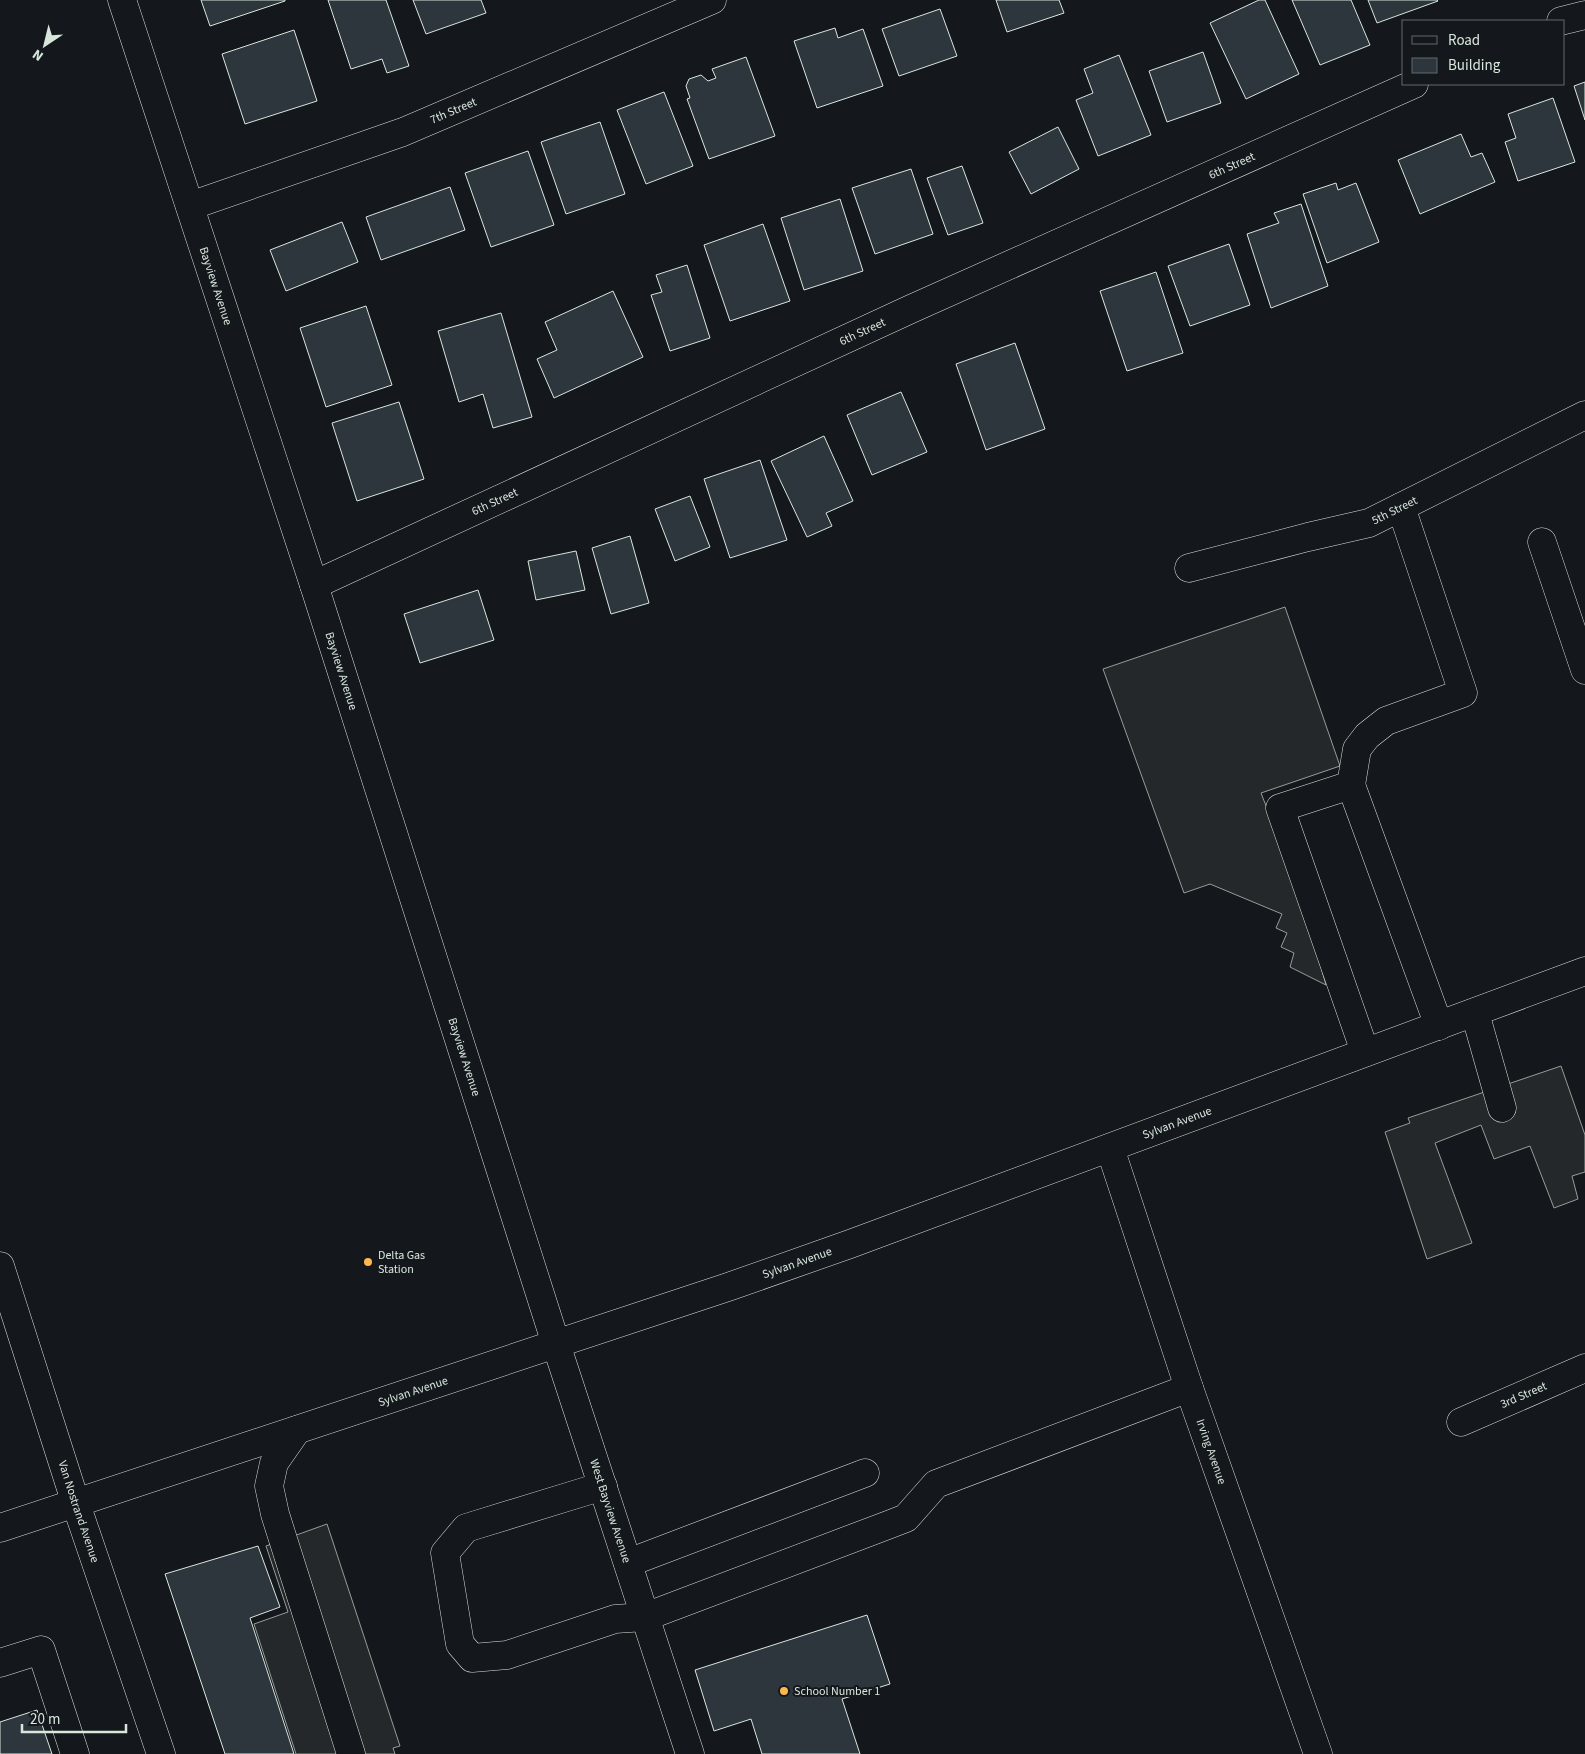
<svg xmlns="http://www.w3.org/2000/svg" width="1585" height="1754" font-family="'Source Sans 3',sans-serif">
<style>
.parking{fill:#24282b;stroke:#939e99}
.building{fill:#2c363c;stroke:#d8e6dc}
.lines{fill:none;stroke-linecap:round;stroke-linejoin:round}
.minor-casing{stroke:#d8e6dc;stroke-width:29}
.major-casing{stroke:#d8e6dc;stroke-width:29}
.minor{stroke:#14181c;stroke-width:28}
.major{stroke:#14181c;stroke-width:28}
.poi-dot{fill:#ffb74d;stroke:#14181c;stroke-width:2}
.labels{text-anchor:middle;stroke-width:4;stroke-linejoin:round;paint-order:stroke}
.street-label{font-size:12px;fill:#d8e6dc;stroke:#14181c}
.poi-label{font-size:12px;fill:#d8e6dc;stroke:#14181c;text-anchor:start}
</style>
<rect width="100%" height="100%" fill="#14181c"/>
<!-- parking -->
<g class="parking">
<polygon points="1285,607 1340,766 1261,793 1300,893 1326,985 1290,967 1294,953 1281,947 1287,933 1276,928 1282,914 1210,884 1184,893 1103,669"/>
<polygon points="1561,1066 1585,1135 1585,1172 1572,1176 1578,1199 1554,1208 1530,1146 1494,1159 1481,1125 1435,1143 1472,1243 1427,1259 1385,1132 1410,1123 1408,1118"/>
<polygon points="327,1524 400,1746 393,1748 395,1754 296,1754 254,1624 288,1612 266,1546"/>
</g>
<!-- building -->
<g class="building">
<polygon points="201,0 285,0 285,1 210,26"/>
<polygon points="328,0 386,0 409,66 387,73 382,59 351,69"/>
<polygon points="413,0 481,0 486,13 426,34"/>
<polygon points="996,0 1059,0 1064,13 1007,32"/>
<polygon points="1259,0 1265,0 1299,74 1246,99 1210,23"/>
<polygon points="1292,0 1351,0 1370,45 1320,65"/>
<polygon points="1368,0 1437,0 1438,1 1377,23"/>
<polygon points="940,9 957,56 899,76 882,29"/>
<polygon points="835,28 838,38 863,29 883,86 817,108 794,41"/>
<polygon points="294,30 317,101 245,124 222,54"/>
<polygon points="1203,52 1221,103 1167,122 1149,71"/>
<polygon points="1119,55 1151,135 1098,156 1076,100 1093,93 1084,69"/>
<polygon points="746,57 775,136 709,159 687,99 690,98 686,86 689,79 701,75 708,81 716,78 712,69"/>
<polygon points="1585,82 1585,120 1574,86"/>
<polygon points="664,92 693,166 646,184 617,110"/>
<polygon points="1553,98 1575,162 1518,181 1505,142 1516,138 1508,114"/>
<polygon points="600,122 625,194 566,214 541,142"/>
<polygon points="1058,127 1079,169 1031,194 1009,152"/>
<polygon points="1461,134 1471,157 1482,153 1495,182 1420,214 1398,160"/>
<polygon points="528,151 554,225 491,247 465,173"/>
<polygon points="962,166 983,223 948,235 927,178"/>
<polygon points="911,169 933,234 875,254 852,188"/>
<polygon points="1336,183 1338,190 1356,183 1379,242 1327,263 1303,194"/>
<polygon points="450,187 465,230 381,260 366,217"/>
<polygon points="840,199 863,271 804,290 781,218"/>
<polygon points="1301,204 1328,286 1271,308 1247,234 1279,223 1274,213"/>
<polygon points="342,222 358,262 286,291 270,250"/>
<polygon points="763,224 790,301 730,321 704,245"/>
<polygon points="1229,244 1250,305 1190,326 1168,266"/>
<polygon points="687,265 710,338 670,351 651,295 662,292 656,275"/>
<polygon points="1156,272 1183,353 1127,371 1100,291"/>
<polygon points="613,291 643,357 554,398 537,359 557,350 545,322"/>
<polygon points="366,306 392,385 326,407 300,328"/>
<polygon points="501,313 532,417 493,428 483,394 459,402 438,331"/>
<polygon points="1015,343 1045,429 986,450 956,364"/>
<polygon points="901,392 927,452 872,475 847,415"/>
<polygon points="399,402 424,479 357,501 332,423"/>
<polygon points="824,436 853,501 826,513 832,526 807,537 771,461"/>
<polygon points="760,460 787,540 730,558 704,479"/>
<polygon points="690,496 710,547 675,561 655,509"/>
<polygon points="630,536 649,603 611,614 592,548"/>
<polygon points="576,551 585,590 536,600 528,561"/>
<polygon points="478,590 494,640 420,663 404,614"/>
<polygon points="258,1546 280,1607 250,1618 294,1754 225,1754 165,1574"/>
<polygon points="867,1615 890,1684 842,1699 860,1754 762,1754 751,1719 714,1731 695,1670"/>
<polygon points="37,1710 52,1754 0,1754 0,1722"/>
</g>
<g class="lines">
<!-- minor casing -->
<g class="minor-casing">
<g id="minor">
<path id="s1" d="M122,0L314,585L556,1344L690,1754"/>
<polyline points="1561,21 1585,15"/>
<path id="s2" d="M190,206L403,132L712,0"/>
<polyline points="1542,542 1585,670"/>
<path id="s3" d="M1189,568L1308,537L1369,523L1585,415"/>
<path id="s4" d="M314,585L911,309L1414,84"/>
<polyline points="1351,785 1357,749 1367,736 1386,721 1463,693 1401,507"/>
<polyline points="1475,1013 1502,1108"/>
<polyline points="1365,1052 1280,808 1351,785 1439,1026"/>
<path id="s5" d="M1110,1148L1189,1388L1318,1754"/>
<path id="s6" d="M0,1266L76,1504L161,1754"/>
<path id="s7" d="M1461,1422L1585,1368"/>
<polyline points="297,1430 274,1463 269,1486 275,1514 351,1754"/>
<polyline points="603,1486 466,1528 445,1553 460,1644 472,1658 507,1655 615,1619 645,1617 888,1525 906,1518 936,1484 1189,1388"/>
<polyline points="628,1563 865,1473"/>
<polyline points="0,1663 41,1650 75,1754"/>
</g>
</g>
<!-- major casing -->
<g class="major-casing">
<g id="major">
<path id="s8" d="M0,1528L728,1287L850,1244L1585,971"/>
</g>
</g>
<!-- minor -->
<use href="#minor" class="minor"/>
<!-- major -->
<use href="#major" class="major"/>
</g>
<!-- markers -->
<g class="poi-dot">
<circle cx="368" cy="1262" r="5"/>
<circle cx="784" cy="1691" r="5"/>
</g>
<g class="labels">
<!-- street labels -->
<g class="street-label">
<text dy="4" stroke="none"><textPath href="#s2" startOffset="280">7th Street</textPath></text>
<text dy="4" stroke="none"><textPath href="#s4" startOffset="1009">6th Street</textPath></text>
<text dy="4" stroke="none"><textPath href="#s1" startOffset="301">Bayview Avenue</textPath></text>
<text dy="4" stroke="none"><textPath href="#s4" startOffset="604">6th Street</textPath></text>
<text dy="4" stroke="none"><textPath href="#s4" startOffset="199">6th Street</textPath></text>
<text dy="4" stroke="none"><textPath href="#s3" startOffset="214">5th Street</textPath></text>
<text dy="4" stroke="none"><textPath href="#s1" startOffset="706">Bayview Avenue</textPath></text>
<text dy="4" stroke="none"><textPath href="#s1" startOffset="1111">Bayview Avenue</textPath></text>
<text dy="4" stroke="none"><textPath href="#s8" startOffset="1245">Sylvan Avenue</textPath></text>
<text dy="4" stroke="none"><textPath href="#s8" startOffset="840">Sylvan Avenue</textPath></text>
<text dy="4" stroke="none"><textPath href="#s8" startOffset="435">Sylvan Avenue</textPath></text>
<text dy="4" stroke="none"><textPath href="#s7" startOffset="68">3rd Street</textPath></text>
<text dy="4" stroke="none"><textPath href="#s5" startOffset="320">Irving Avenue</textPath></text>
<text dy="4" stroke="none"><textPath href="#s6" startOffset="258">Van Nostrand Avenue</textPath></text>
<text dy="4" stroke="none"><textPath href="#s1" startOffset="1588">West Bayview Avenue</textPath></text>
</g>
<!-- poi labels -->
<g class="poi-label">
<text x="378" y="1259">Delta Gas<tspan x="378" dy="14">Station</tspan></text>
<text x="794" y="1695">School Number 1</text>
</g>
</g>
<!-- legend -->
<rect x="1402" y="20" width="162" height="65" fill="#14181c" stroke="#626a69"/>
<rect x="1412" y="36" width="25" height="8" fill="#14181c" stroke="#626a69"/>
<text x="1448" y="45" font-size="15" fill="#d8e6dc">Road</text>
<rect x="1412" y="58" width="25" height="15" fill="#2c363c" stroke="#626a69"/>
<text x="1448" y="70" font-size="15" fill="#d8e6dc">Building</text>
<!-- north arrow -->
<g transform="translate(45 45) rotate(215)" stroke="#14181c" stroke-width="4" paint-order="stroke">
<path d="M0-4L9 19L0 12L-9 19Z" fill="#d8e6dc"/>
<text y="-8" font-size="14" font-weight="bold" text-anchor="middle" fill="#d8e6dc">N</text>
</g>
<!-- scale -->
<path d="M22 1724v8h104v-8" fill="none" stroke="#d8e6dc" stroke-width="2.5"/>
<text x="30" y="1724" font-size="15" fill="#d8e6dc" stroke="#14181c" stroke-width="4" paint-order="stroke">20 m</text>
</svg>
